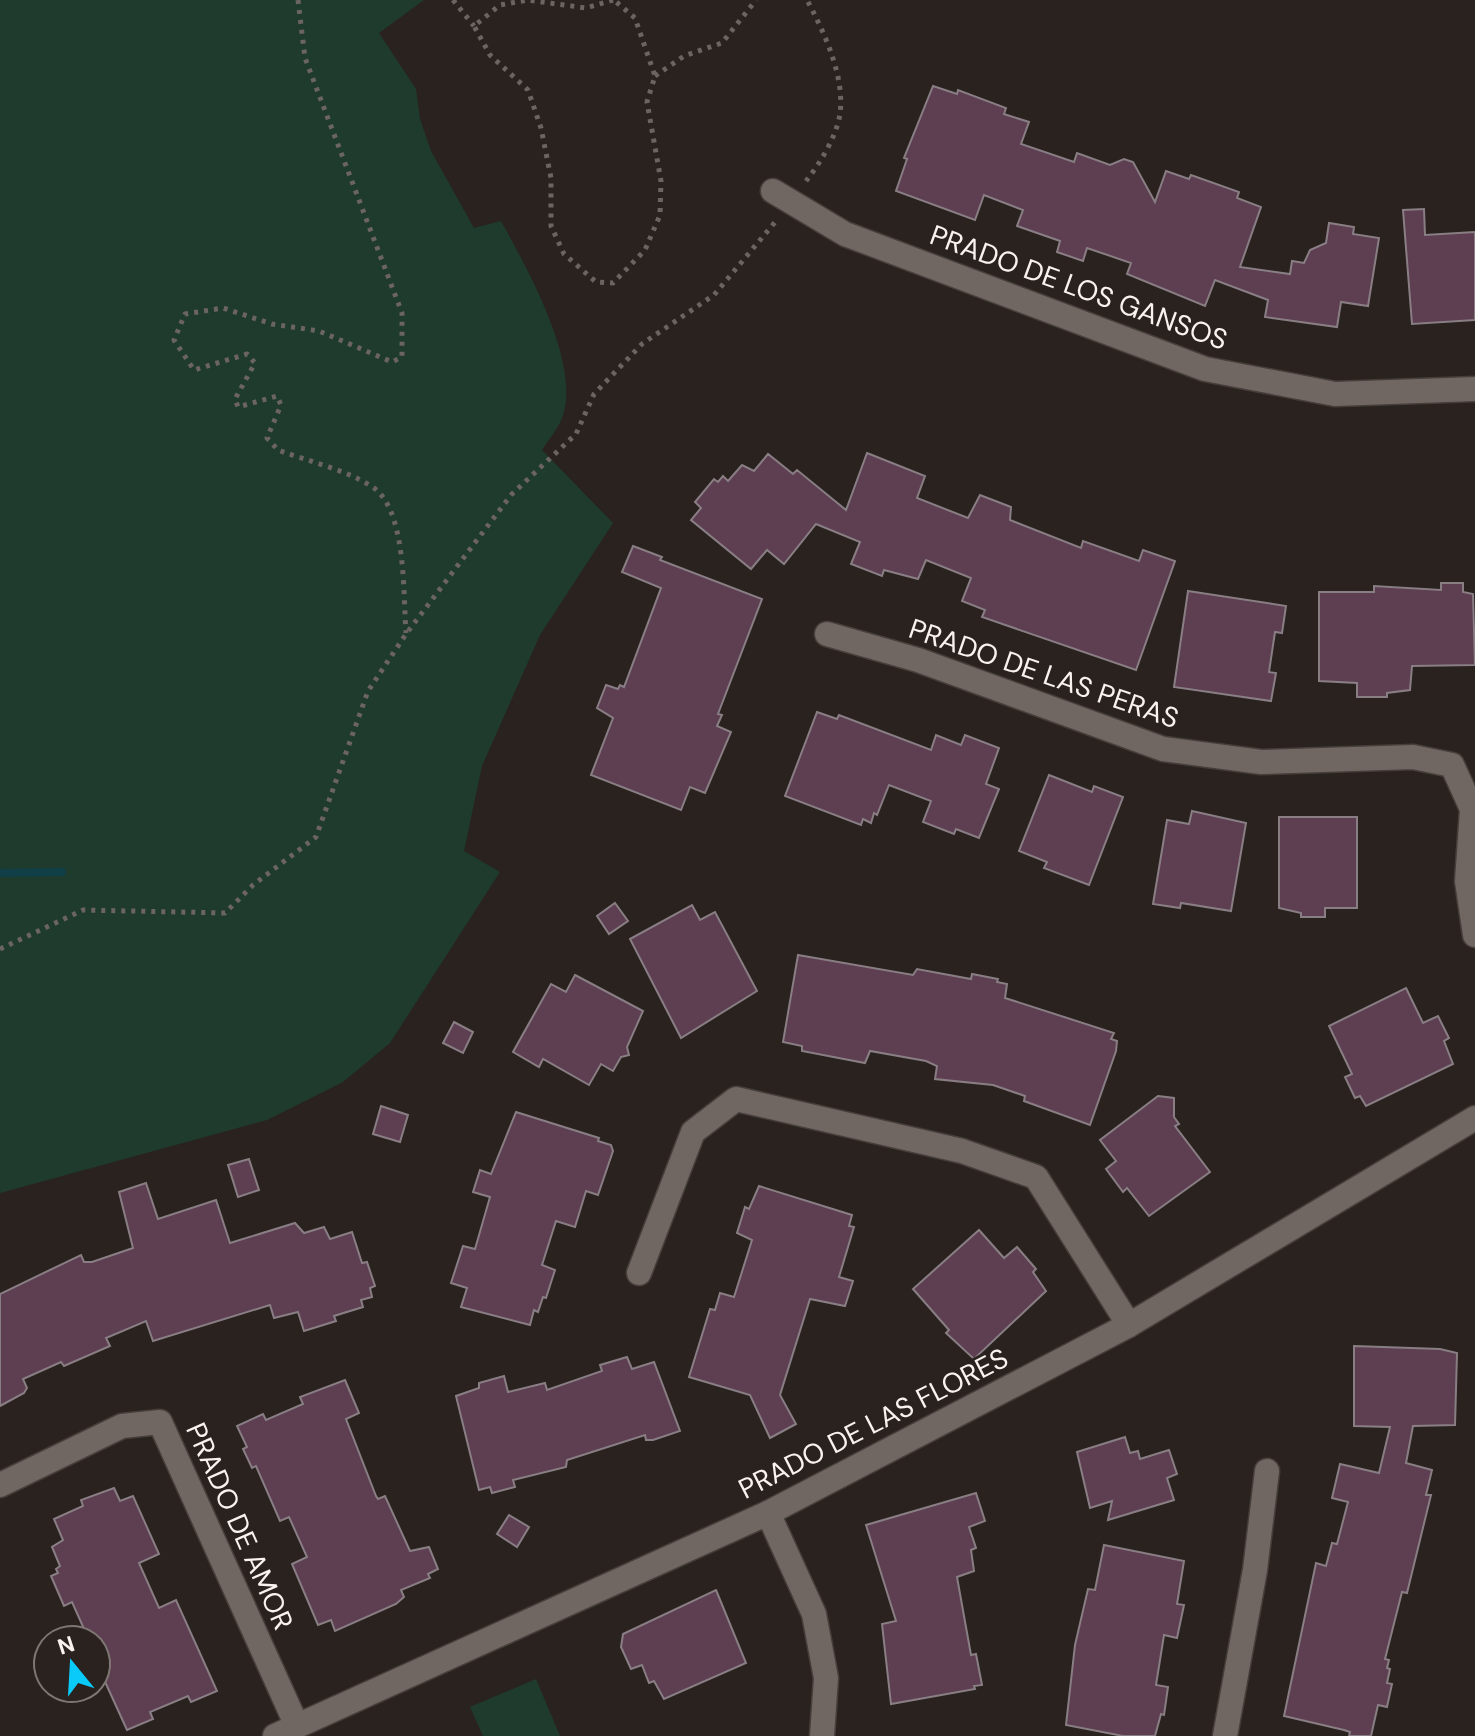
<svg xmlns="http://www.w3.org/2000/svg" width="1475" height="1736" font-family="'DM Sans',sans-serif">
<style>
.green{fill:#1e3b2d}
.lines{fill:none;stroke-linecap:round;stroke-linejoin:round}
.stream{stroke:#103f48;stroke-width:8}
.building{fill:#5d3f51;stroke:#887e84;stroke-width:2}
.minor-casing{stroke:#453e3b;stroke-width:27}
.path{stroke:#6b6460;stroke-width:5;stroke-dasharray:4 6;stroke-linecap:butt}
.minor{stroke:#716762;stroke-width:24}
.labels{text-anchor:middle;stroke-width:6;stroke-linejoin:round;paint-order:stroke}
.street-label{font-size:28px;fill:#f9f3f0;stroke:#2a221e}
</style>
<rect width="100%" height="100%" fill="#2a221e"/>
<!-- green -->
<g class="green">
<path d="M0,0H424L379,33L416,89L420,119L431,151L474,228L501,221C527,268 582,365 562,418C558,429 548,440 542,450L613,523L540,635L482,766L464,851L500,872L390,1043L343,1082L267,1120L0,1193Z"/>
<polygon points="536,1679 560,1736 483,1736 470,1707"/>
</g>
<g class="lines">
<!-- stream -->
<polyline class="stream" points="0,873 62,872"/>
</g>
<!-- building -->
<g class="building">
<polygon points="933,86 957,94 958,90 1006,108 1004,114 1029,122 1021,144 1074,162 1077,153 1110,165 1124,159 1133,162 1155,202 1166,171 1189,179 1191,175 1239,192 1237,198 1261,207 1240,267 1290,274 1292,261 1304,263 1310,250 1326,243 1329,223 1354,227 1353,234 1379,238 1368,306 1341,302 1337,327 1265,317 1268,300 1215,280 1205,306 1127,274 1131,263 1087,248 1083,261 1057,252 1060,241 1017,226 1023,210 984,195 975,220 896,191 907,159 904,158"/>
<polygon points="1424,209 1425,235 1475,232 1475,320 1412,324 1403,210"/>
<polygon points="867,453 925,476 917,498 968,518 980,495 1011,507 1010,520 1081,548 1083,541 1139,561 1143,550 1175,561 1136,670 982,617 985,610 962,601 971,578 926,560 918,579 884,570 882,576 851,564 860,542 816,524 784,564 767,550 751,569 691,520 701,508 695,502 714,479 718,482 723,476 728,481 742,465 754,471 768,454 793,474 797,470 846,510"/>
<polygon points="633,546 662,557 660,560 762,599 718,714 722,715 717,726 731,732 705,793 690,787 681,810 591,775 613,718 597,708 606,685 618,689 620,685 624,687 661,588 622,572"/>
<polygon points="1441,583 1463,583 1463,592 1473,594 1475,665 1412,666 1410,690 1387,693 1387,697 1357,697 1357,683 1319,681 1319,592 1374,592 1374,586 1441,590"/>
<polygon points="1188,591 1286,606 1282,633 1275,632 1269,672 1276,673 1271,701 1174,687"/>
<polygon points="817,712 837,719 839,715 931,750 936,735 961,745 965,735 999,748 986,784 999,789 979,838 956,829 954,834 923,822 931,801 889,785 877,815 874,813 871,823 863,819 861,825 785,796"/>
<polygon points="1049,775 1092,792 1094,786 1123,797 1089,885 1044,868 1047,862 1019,851"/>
<polygon points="1192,811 1246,823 1231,911 1181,903 1180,908 1153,904 1167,820 1189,824"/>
<polygon points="1279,817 1357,817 1357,908 1325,908 1325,917 1301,917 1301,913 1279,908"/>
<polygon points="615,903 628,921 609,934 597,916"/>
<polygon points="692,905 700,920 715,912 757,991 681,1038 630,939"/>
<polygon points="798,955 913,975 917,969 971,979 972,974 998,979 997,982 1007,984 1005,998 1114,1033 1111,1039 1117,1041 1116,1051 1090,1125 1024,1101 1025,1096 993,1085 935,1079 937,1066 926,1061 870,1051 865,1063 802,1051 802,1046 783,1042"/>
<polygon points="575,975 643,1011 627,1047 629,1055 621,1057 613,1071 601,1064 589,1085 543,1059 539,1067 513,1052 551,984 566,992"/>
<polygon points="1406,988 1423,1023 1438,1016 1449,1038 1444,1041 1453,1064 1366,1106 1360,1096 1355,1098 1345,1077 1352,1074 1329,1026"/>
<polygon points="454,1022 473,1032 463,1053 443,1043"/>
<polygon points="1158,1096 1174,1098 1174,1117 1179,1124 1175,1126 1210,1172 1149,1216 1127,1188 1123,1192 1106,1169 1116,1161 1100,1140"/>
<polygon points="381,1106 408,1115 400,1142 373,1134"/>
<polygon points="516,1112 599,1138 598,1141 611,1145 613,1151 598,1195 586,1191 575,1227 556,1221 542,1265 555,1270 546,1298 543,1297 538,1312 534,1310 530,1325 461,1307 467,1288 451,1283 463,1246 475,1249 490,1197 473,1192 480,1170 491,1174"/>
<polygon points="249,1159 259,1190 238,1197 228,1165"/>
<polygon points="146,1183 158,1219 216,1200 230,1243 295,1223 304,1233 324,1227 330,1239 352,1232 362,1263 367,1262 375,1286 370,1288 372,1297 361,1300 363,1307 334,1316 336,1321 304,1331 298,1312 274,1318 270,1305 153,1341 146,1321 106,1338 110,1346 64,1366 61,1362 23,1379 27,1388 24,1393 0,1406 0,1294 81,1255 84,1262 92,1262 133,1248 119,1192"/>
<polygon points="759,1186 852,1215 849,1226 854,1227 839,1277 853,1281 845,1306 810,1299 780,1395 796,1424 770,1438 750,1395 689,1377 710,1309 715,1310 720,1293 734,1297 752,1240 737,1233 745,1207 749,1209"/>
<polygon points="979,1230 1004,1258 1017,1247 1036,1269 1033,1272 1046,1291 974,1359 946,1333 949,1330 913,1289"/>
<polygon points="1354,1346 1440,1349 1457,1353 1455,1425 1413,1426 1406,1463 1432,1470 1426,1495 1431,1495 1407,1593 1402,1592 1385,1659 1389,1660 1387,1668 1390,1669 1387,1683 1392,1684 1387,1707 1378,1705 1371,1736 1349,1736 1350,1732 1344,1730 1284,1716 1316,1563 1326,1566 1332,1543 1337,1544 1348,1502 1332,1498 1340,1464 1379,1473 1390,1427 1354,1426"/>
<polygon points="627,1357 632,1369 654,1362 680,1431 653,1440 646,1440 645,1435 567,1460 566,1467 513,1480 515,1487 492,1493 490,1487 479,1490 456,1396 479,1388 479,1383 504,1376 508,1392 545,1383 547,1390 602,1371 600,1365"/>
<polygon points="345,1380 359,1413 346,1419 376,1496 378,1499 385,1496 410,1551 429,1547 438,1569 428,1574 430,1578 401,1590 404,1597 396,1604 335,1631 331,1620 318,1625 292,1564 307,1557 289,1517 280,1521 256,1466 252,1468 243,1449 247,1447 237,1426 263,1414 266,1420 303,1404 300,1397"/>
<polygon points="1125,1437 1130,1453 1138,1451 1140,1459 1169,1450 1177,1474 1167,1478 1174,1500 1108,1520 1112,1501 1090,1508 1077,1452"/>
<polygon points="114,1488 120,1501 133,1496 159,1554 139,1563 159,1608 176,1600 217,1691 191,1702 188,1696 150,1712 153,1719 127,1730 96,1662 96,1640 89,1640 72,1602 64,1606 51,1576 58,1573 56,1569 60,1566 52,1547 63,1540 54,1519 83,1506 81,1500"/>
<polygon points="976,1493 985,1521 969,1527 976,1548 971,1550 974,1571 957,1577 971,1655 976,1654 982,1685 974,1686 975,1689 891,1704 882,1624 896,1621 866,1525"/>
<polygon points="509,1515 529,1527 517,1547 497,1534"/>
<polygon points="1104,1545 1184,1561 1177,1604 1184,1605 1177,1638 1164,1635 1156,1685 1168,1687 1164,1715 1161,1714 1155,1736 1123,1736 1066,1725 1075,1645 1088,1589 1095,1590"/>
<polygon points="716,1590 746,1663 664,1699 654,1681 649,1683 642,1665 631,1669 621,1647 623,1634"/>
</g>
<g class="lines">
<!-- minor casing -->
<g class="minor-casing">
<g id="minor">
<polyline points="773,191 845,234 1205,369 1335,394 1475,389"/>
<polyline points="827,634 918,660 1163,749 1261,762 1413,757 1452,765 1472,809 1467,881 1475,935"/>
<polyline points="639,1273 693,1132 736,1099 962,1151 1036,1177 1129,1325"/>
<polyline points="0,1485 122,1426 160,1422 297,1726"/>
<polyline points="768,1513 814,1614 826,1678 822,1736"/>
<polyline points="275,1736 768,1513 1129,1325 1475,1118"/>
<polyline points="1225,1736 1255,1570 1267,1471"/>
</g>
</g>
<!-- path -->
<g class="path">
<path d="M298,0L305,58L402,313V357L392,362L319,331L272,324L223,308L185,314L174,340L194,370L247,354L255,363L235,399L238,407L277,396L281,405L267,438L278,450C307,461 344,469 371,486C407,507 403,595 406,633"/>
<polyline points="453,0 474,26"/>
<polyline points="613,0 586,8 528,0 500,5 474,26 490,55 528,90 541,128 551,178 551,226 564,254 596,282 613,283 645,250 660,215 661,181 647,102 655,76 635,18 614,0"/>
<polyline points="655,76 684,56 722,43 756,0"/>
<path d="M806,181C820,163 836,138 840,114C845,76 824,32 807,0"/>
<polyline points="0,949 83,910 225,913 253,885 316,837 368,691 406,634 511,495 576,434 594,394 642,344 714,295 776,221"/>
</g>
<!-- minor -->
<use href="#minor" class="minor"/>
</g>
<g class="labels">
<!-- street labels -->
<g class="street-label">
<text transform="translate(1079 287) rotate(20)" y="10">PRADO DE LOS GANSOS</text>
<text transform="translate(1044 673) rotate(19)" y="10">PRADO DE LAS PERAS</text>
<text transform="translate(873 1423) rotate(-27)" y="10">PRADO DE LAS FLORES</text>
<text transform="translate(240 1526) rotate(66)" y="10">PRADO DE AMOR</text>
</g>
</g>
<!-- north arrow -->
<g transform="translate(72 1664) rotate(342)"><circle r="38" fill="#2a221e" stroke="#7d7672" stroke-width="2"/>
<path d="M0-6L14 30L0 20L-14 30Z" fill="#0acafa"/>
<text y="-12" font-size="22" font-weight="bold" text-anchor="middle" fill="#f9f3f0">N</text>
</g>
</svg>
